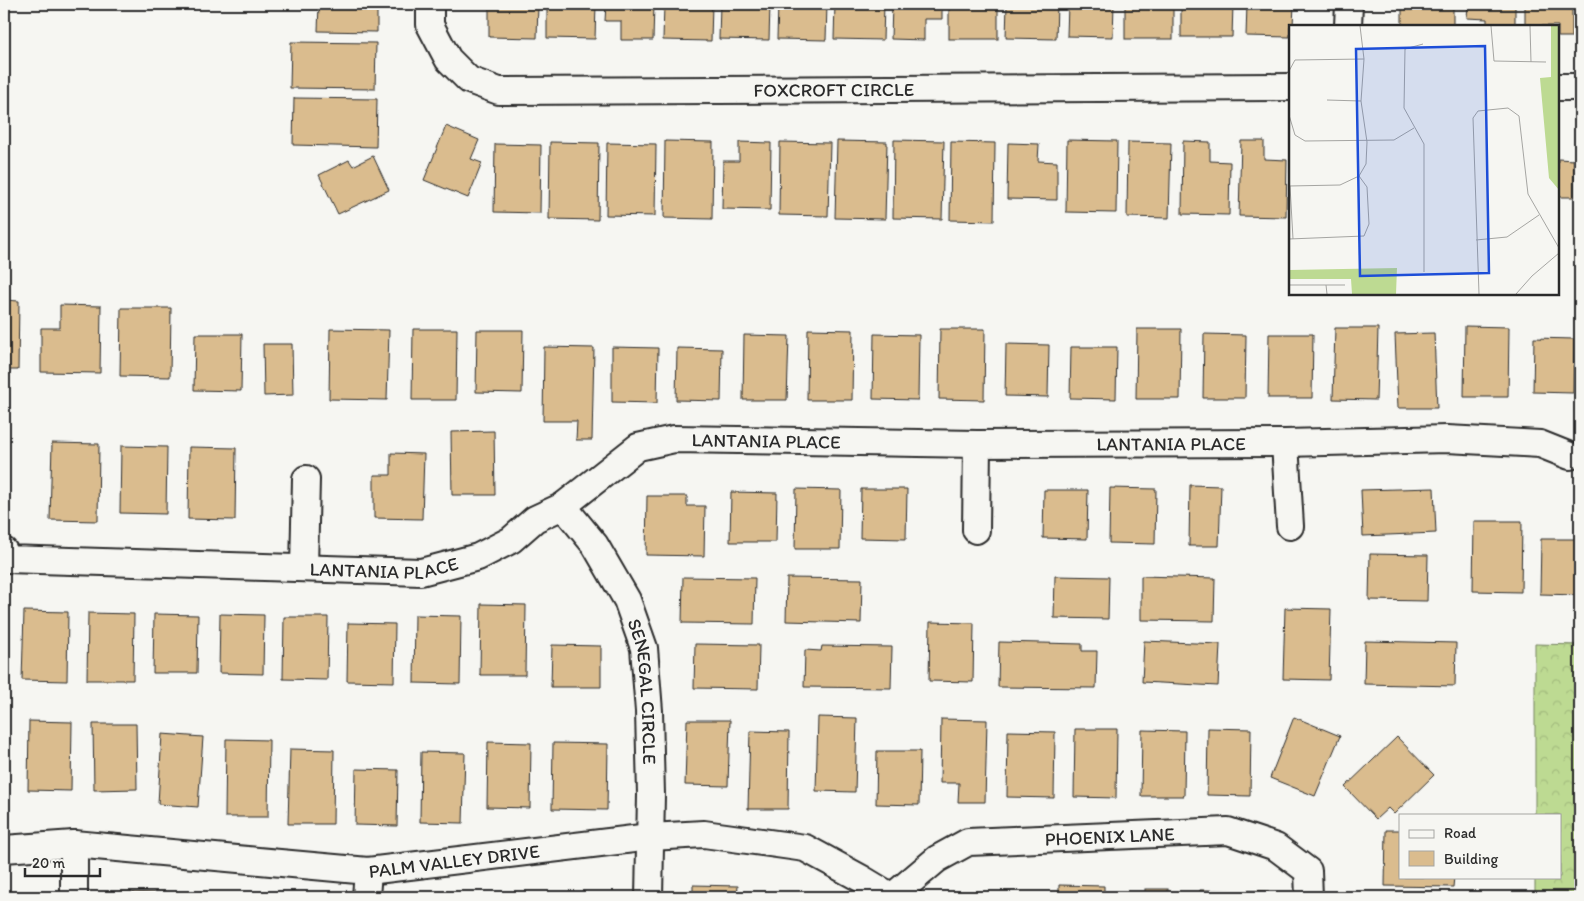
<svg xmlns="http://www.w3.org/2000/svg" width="1584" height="901" font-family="Itim,sans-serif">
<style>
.forest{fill:url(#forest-crowns);stroke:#74825e}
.building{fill:#dabc8e;stroke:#2b2b2b}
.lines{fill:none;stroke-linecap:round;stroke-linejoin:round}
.street-casing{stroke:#2b2b2b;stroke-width:30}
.street{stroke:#f6f6f2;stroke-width:26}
.labels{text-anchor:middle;stroke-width:4;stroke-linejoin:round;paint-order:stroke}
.street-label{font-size:19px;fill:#2b2b2b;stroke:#f6f6f2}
.inset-road{fill:none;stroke:#a5a5a2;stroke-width:1}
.view{fill:#1d4ed8;fill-opacity:0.15;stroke:#1d4ed8;stroke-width:2.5}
.inset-edge{fill:none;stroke:#2b2b2b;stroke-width:2.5}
</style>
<defs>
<pattern id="forest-crowns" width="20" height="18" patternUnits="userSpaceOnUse" patternTransform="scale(1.25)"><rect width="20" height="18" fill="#bdda92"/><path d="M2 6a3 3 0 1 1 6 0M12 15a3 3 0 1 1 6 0" fill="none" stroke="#a3bb7e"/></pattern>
</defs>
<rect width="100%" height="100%" fill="#f6f6f2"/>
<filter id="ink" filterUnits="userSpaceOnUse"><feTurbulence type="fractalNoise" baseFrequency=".02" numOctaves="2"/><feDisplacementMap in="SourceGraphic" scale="10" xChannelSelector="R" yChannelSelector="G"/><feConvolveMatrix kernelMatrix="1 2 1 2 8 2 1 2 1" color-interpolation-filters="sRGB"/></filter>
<g filter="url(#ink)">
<!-- forest -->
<polygon class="forest" points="1535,644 1580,645 1580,897 1535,897 1535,877 1560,877 1560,815 1535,815"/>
<!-- building -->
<g class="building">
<polygon points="319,4 377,4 377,32 318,31"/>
<polygon points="489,4 538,4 537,38 489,37"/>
<polygon points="547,4 596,4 595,39 547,38"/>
<polygon points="606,4 654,4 653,40 621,40 621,21 605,21"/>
<polygon points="664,4 712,4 711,41 663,40"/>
<polygon points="720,4 770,4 769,40 719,39"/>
<polygon points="778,4 827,4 826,40 777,39"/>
<polygon points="835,4 884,4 883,40 834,39"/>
<polygon points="892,4 942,4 942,19 924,19 924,40 891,39"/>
<rect x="949" y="4" width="49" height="35"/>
<polygon points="1007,4 1057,4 1056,39 1006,38"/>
<polygon points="1068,4 1114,4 1113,37 1067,36"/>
<rect x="1125" y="4" width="48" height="35"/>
<polygon points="1181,4 1233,4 1232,37 1181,37"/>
<polygon points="1247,4 1294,4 1293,26 1290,26 1290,37 1246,36"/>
<rect x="1402" y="4" width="51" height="22"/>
<polygon points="1468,4 1515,4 1515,26 1487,26 1487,19 1467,18"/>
<polygon points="1525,4 1572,4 1572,37 1558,37 1558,26 1525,26"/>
<polygon points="291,42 376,43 375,89 290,88"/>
<polygon points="294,98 377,99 376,147 293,145"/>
<polygon points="446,126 479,140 471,159 482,163 468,198 424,180"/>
<polygon points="894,140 944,141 942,219 893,218"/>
<polygon points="1067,140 1117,141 1116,213 1066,212"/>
<polygon points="665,141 713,142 712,219 664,218"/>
<polygon points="837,141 887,142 885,219 835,218"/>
<polygon points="1183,141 1210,142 1210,161 1230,162 1229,215 1182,214"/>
<polygon points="1241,141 1264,141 1264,159 1287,160 1286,217 1239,216"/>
<polygon points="550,142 599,143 598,220 549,219"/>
<polygon points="739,142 771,143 770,210 722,209 723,161 739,161"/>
<polygon points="780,142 830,143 828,216 779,215"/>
<polygon points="951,142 995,143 994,221 950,220"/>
<polygon points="1128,142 1171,143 1169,218 1127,217"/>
<polygon points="607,143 656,144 655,216 606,215"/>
<polygon points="1008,143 1039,144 1038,161 1057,162 1057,200 1007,199"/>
<polygon points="495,144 541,145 540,213 494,212"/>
<polygon points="373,156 389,190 338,214 319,175 349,160 353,166"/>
<polygon points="1558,159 1574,160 1574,197 1558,197"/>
<polygon points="4,300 19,301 18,370 4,370"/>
<polygon points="60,305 101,306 100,373 41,372 41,328 60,328"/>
<polygon points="121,308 171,308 170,377 120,376"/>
<polygon points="1465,326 1509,327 1508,397 1464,397"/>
<polygon points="1335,328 1378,328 1376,400 1333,399"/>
<polygon points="330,329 389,330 387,400 329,399"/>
<polygon points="413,329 457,329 456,400 412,400"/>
<polygon points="808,329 853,330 852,400 807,400"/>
<polygon points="940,329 985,329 984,400 939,399"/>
<polygon points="1137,329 1181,329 1180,399 1136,399"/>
<polygon points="477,330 523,330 522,393 476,392"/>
<polygon points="1434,333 1437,408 1398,408 1395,334"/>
<polygon points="195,334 242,334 241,391 194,390"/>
<polygon points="874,334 919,335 918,400 873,399"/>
<polygon points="1204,334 1246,335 1245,398 1203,398"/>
<polygon points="1269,334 1313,334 1312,398 1268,398"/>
<polygon points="744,335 789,336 787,400 743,400"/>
<polygon points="1534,338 1574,339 1573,393 1533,392"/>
<polygon points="263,344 292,344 293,395 264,396"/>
<polygon points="1006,344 1049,345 1048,397 1005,396"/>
<polygon points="544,347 594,348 592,440 576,440 577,421 543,421"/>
<polygon points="612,347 658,348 657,403 612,402"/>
<polygon points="1071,347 1117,347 1116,399 1070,398"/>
<polygon points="677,348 722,349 721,401 676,400"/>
<polygon points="494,431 495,495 452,495 451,432"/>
<polygon points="52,443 99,444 98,521 50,520"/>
<polygon points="121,446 167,447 166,514 120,513"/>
<polygon points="189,447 236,448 235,520 188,519"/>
<polygon points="391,453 424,454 422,519 374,518 374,475 391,475"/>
<polygon points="1190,485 1221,486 1219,546 1189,546"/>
<polygon points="1110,488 1156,489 1155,544 1109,543"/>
<polygon points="1434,488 1436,533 1363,536 1361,490"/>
<polygon points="796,489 841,490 840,549 795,549"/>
<polygon points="861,489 907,489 906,539 860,538"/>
<polygon points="1044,490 1088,490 1087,539 1043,538"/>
<polygon points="731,492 777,493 776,542 730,542"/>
<polygon points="647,496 687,496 687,506 705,506 704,556 646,555"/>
<polygon points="1474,521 1522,521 1521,592 1473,591"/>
<polygon points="1541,539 1580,539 1580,595 1540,594"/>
<polygon points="1370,554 1428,555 1427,601 1369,600"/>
<polygon points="1055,576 1109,577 1108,619 1054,618"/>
<polygon points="1141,576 1215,578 1214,621 1141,620"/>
<polygon points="683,577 755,578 754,624 682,623"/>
<polygon points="787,578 862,579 861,623 786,621"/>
<polygon points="481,604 526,605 525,675 480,675"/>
<polygon points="1285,608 1331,609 1329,680 1283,679"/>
<polygon points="24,611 68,612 67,681 22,680"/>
<polygon points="88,613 134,614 133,680 87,680"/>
<polygon points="154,614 198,615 197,673 153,673"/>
<polygon points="220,614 264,615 263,674 219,673"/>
<polygon points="415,615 461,616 460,684 414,683"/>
<polygon points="284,617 328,617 327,680 283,679"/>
<polygon points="930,622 974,623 973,682 929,681"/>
<polygon points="348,623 395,624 394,682 347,681"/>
<polygon points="1144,641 1220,644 1218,686 1142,682"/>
<polygon points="1365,641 1456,643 1455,686 1364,684"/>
<polygon points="999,642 1082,644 1082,651 1097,651 1096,688 998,687"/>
<polygon points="695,644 759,645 758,689 694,688"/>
<polygon points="552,645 601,646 601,687 551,687"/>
<polygon points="822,646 892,647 891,688 804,687 805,650 821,651"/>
<polygon points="818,717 857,718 855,792 816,791"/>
<polygon points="1294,717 1340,736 1315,796 1270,778"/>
<polygon points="941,719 987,720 985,802 958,802 959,783 940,783"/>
<polygon points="687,720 730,720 728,786 685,785"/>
<polygon points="29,721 72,722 71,791 28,790"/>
<polygon points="93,724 136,724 137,789 94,790"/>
<polygon points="1208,728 1251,729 1250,796 1207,795"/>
<polygon points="1075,729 1117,729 1116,798 1074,797"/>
<polygon points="1142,730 1185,731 1184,796 1141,796"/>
<polygon points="750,731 789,732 788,809 748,809"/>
<polygon points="1008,731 1055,732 1054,798 1007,797"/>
<polygon points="162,734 203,737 198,807 158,804"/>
<polygon points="4,737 5,738 4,799"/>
<polygon points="1397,737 1434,775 1394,814 1388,808 1376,819 1345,787"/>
<polygon points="226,739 269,740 268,817 225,817"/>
<polygon points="488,742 531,743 530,808 487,807"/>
<polygon points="553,743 608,744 607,810 552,809"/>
<polygon points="290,749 334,750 333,824 288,824"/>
<polygon points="877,751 920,751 919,805 876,804"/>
<polygon points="421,752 465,753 463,823 420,822"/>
<polygon points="356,769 398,770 397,826 355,825"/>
<polygon points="1386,830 1400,830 1400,877 1454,877 1453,887 1385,886"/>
<polygon points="693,885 738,886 737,897 693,897"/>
<polygon points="1059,885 1104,886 1104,897 1059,897"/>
<rect x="1145" y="889" width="23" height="8"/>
<polygon points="1200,890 1268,891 1267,897 1200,897"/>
<polygon points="4,892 30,892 29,897 4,897"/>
<polygon points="118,892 167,893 167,897 118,897"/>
<polygon points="534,895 605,896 605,897 534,897"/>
</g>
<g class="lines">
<!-- street casing -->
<g class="street-casing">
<g id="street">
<path id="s1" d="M430,4V25L448,59L469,80L499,91L1290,87"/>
<polyline points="1348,26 1349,4"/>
<polyline points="1558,87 1580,87"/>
<polyline points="1285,443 1290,526"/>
<path id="s2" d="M563,506L595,545L627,600L644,648L649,711L651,795L649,897"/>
<polyline points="976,530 977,444"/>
<path id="s3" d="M4,551L7,559L421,572L478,557L511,540L535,519L563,506L638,447L674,439L977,444L1285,443L1447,439L1540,444L1570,456"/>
<polyline points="304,568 306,479"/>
<path id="s4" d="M4,849L74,844L368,871L650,837L704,834L805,848L862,879L892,897"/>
<polyline points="74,897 74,844"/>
<polyline points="366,897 368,871"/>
<path id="s5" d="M892,897L937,859L968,842L1228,831L1276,847L1308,871L1309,897"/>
</g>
</g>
<!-- street -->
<use href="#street" class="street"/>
</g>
</g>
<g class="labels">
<!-- street labels -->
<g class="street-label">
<text dy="7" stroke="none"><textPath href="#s1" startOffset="456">FOXCROFT CIRCLE</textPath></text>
<text dy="7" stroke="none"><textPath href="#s3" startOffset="806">LANTANIA PLACE</textPath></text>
<text dy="7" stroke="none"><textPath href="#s3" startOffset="1211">LANTANIA PLACE</textPath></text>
<text dy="7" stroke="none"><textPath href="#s3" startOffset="386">LANTANIA PLACE</textPath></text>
<text dy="7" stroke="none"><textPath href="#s2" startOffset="208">SENEGAL CIRCLE</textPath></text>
<text dy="7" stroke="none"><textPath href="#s5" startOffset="236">PHOENIX LANE</textPath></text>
<text dy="7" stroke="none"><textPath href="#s4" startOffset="452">PALM VALLEY DRIVE</textPath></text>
</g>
</g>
<!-- overview -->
<g transform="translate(1289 25)">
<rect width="270" height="270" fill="#f6f6f2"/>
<path d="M262,1H270V165L260,153L251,53L262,52ZM108,243L107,269H63L62,254H0V245Z" fill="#bdda92"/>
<path class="inset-road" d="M202,1L205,36L257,37M241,1L242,37M134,19L116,24L115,83L135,119V247M0,46L6,35L75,34M38,75L72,76M0,90L6,110L16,116L105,115L125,103M0,161L51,160L70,151L77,139L78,117L72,76L75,34L71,1M1,161L4,214M0,214L75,211L80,199L78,162L70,151M187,215L218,212L250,190M0,260H37L38,269M37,260H56M190,269L184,93L189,86L219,83L230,91L239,169L270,223M227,269L243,251L270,228"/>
<path class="view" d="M196,21L200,248L71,251L67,24Z"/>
<rect width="270" height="270" class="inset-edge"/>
</g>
<!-- margin -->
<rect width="1584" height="901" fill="none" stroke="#f6f6f2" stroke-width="20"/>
<rect x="10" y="10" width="1564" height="881" fill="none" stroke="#2b2b2b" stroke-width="2" filter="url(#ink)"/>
<!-- legend -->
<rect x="1399" y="814" width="162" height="65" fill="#f6f6f2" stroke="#a5a5a2"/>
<rect x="1409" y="830" width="25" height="8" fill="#f6f6f2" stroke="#a5a5a2"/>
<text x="1444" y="838" font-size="15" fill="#2b2b2b">Road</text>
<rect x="1409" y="851" width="25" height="15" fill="#dabc8e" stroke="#a5a5a2"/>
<text x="1444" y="864" font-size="15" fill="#2b2b2b">Building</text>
<!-- scale -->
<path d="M25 868v8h75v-8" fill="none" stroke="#2b2b2b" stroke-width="2.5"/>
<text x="32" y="868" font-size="15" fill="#2b2b2b" stroke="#f6f6f2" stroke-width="4" paint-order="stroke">20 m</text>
</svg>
